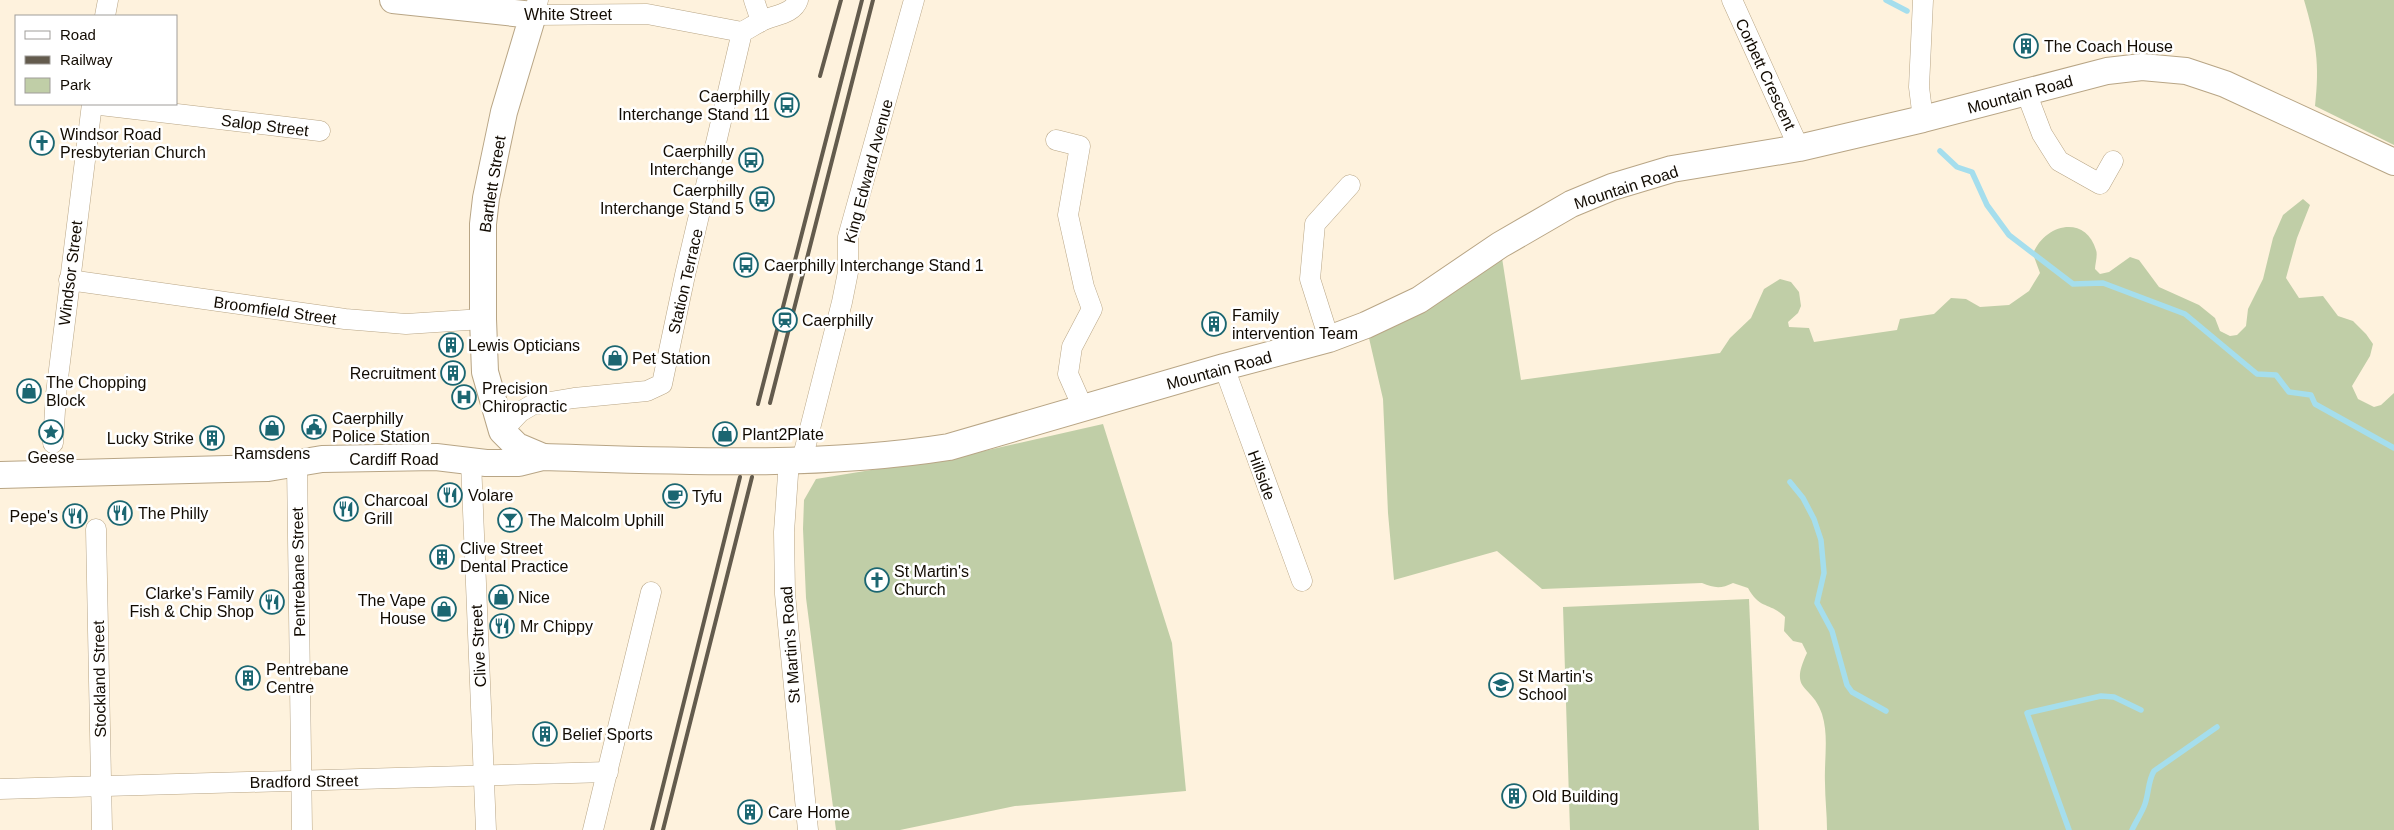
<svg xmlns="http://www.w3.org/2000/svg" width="2394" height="830" font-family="Arial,sans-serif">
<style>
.green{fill:#c0cea7}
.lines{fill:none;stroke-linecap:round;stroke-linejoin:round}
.stream{stroke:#a5deed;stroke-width:5.5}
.minor-casing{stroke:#b8a585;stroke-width:21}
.major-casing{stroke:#b8a585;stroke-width:28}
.minor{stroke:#fff;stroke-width:20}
.major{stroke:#fff;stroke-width:26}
.rail{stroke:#635b4d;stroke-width:4}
.labels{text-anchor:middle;stroke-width:5;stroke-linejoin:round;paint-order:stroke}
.street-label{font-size:16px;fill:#120b02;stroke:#fff}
.poi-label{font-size:16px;fill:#120b02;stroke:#fff;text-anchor:start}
</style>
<rect width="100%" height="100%" fill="#fef2dd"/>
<!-- green -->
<g class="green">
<path d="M2304,0H2394V145L2315,106C2320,64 2316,41 2304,0Z"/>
<path d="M2303,199L2310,205L2297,238L2286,278L2299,298L2323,296L2338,316L2353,321L2366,334L2373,344L2370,356L2352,386L2358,399L2374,407L2381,405L2394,393V830H1827C1827,814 1825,799 1825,783C1824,760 1829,736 1822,714C1812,683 1788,693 1807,653L1802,643L1793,641L1784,631L1785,617C1770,602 1760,610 1748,588L1733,583C1721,589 1714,588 1702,583L1542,589L1497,551L1394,580L1388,513L1383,399L1366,325L1500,245L1521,380L1720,353L1730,338L1751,318L1764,289L1780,279L1791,282L1799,292L1801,306L1798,313L1788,322L1789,327L1809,328L1814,342L1897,330L1900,319L1934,314L1951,298L1966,299L1980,307L2009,305L2029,291L2040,273L2033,254C2045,223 2086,215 2096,250C2098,255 2095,264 2095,269L2100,274L2109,272L2130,257L2139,260L2159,287L2199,305L2215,318L2220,331L2230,336L2237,335L2246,326L2248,309L2263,279L2273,238L2283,215Z"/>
<polygon points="1103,424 1172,643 1186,791 1015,806 900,830 836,830 806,598 803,529 804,500 816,479 975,453"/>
<polygon points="1749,599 1759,830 1570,830 1563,607"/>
</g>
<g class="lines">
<!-- stream -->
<g class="stream">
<polyline points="1886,0 1907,11"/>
<polyline points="1940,151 1957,167 1972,172 1987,205 2009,235 2073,284 2103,283 2185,314 2257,374 2276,375 2289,392 2311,395 2315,404 2394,448"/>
<polyline points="1790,482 1803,498 1814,519 1821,540 1824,573 1817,603 1832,631 1847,685 1852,692 1886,711"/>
<polyline points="2069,830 2027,713 2101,696 2114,697 2141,710"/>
<path d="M2132,830C2136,821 2142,813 2145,804C2149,792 2148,781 2154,771L2217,727"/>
</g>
<!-- minor casing -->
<g class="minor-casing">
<g id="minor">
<polyline points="538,0 533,15 647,14 742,32"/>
<polyline points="754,0 761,21"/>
<polyline points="1732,0 1799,148"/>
<polyline points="1923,0 1919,87 1923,119"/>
<polyline points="105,16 108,0"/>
<polyline points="2026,92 2042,134 2059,161 2100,184 2113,161"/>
<polyline points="92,104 320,131"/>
<polyline points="1056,140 1080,146 1068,215 1084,287 1092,309 1072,347 1068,374 1083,408"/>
<polyline points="69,280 345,319 406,324 483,319"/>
<polyline points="1329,339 1310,279 1315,224 1350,185"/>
<polyline points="1224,367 1302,581"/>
<path d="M502,431L520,412L532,405L574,398L647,391L662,384L685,275L742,32C748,29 754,25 760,22C772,15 793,15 798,0"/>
<polyline points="53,443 56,394 92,104"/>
<polyline points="789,460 784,532 785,594 808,830"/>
<polyline points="802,460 842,302 848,272 848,237 914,0"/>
<polyline points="471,461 486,830"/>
<polyline points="297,464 302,830"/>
<polyline points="96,529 102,830"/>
<polyline points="0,789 608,772"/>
<polyline points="593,830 651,592"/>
</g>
</g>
<!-- major casing -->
<g class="major-casing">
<g id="major">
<polyline points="393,0 533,15 504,112 486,198 483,224 483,319 485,372 502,431 517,446 543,457"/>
<path d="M0,475L268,468L322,459L436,457L486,463H519L543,457C678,461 815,468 949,447L1224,367L1329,339L1366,325L1419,300L1500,245L1571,204L1612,187L1672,169L1799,148L1923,119L2107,71L2142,67L2186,71L2225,84L2394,162"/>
</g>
</g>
<!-- minor -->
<use href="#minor" class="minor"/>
<!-- major -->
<use href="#major" class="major"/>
<!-- rail -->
<g class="rail">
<polyline points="820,76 841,0"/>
<polyline points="770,403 873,0"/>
<polyline points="758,404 862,0"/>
<polyline points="652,830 740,477"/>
<polyline points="663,830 752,477"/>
</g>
</g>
<!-- icons -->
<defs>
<g id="building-ring" transform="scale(1.25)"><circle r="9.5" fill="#fff" stroke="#1b6671" stroke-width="1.5"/><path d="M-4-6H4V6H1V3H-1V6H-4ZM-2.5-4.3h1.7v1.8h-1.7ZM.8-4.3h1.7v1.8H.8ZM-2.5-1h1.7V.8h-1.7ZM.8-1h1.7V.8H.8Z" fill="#1b6671"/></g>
<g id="bus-ring" transform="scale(1.25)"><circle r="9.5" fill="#fff" stroke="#1b6671" stroke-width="1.5"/><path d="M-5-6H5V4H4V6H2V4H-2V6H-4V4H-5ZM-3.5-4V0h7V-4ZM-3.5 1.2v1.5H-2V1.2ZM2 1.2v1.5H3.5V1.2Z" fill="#1b6671"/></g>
<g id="church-ring" transform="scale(1.25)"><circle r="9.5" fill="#fff" stroke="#1b6671" stroke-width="1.5"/><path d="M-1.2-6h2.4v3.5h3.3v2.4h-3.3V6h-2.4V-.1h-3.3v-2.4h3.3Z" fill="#1b6671"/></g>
<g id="station-ring" transform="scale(1.25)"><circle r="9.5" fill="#fff" stroke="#1b6671" stroke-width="1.5"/><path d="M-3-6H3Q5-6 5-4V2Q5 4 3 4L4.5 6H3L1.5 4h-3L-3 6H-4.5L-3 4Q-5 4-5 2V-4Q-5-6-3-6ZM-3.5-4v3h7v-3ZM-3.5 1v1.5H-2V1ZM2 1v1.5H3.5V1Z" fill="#1b6671"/></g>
<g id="shop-ring" transform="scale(1.25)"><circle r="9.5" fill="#fff" stroke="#1b6671" stroke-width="1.5"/><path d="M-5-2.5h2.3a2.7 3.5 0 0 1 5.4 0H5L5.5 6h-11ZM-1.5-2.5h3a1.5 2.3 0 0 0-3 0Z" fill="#1b6671"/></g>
<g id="hospital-ring" transform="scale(1.25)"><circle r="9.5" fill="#fff" stroke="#1b6671" stroke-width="1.5"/><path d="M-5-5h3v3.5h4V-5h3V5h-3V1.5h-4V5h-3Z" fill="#1b6671"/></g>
<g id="civic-ring" transform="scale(1.25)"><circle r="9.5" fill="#fff" stroke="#1b6671" stroke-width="1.5"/><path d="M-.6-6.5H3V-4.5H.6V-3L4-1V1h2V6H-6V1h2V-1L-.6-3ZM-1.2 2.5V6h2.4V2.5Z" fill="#1b6671"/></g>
<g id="sight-ring" transform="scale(1.25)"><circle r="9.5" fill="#fff" stroke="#1b6671" stroke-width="1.5"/><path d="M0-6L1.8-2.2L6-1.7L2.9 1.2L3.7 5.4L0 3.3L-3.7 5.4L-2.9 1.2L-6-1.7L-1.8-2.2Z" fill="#1b6671"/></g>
<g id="restaurant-ring" transform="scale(1.25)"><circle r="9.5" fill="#fff" stroke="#1b6671" stroke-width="1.5"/><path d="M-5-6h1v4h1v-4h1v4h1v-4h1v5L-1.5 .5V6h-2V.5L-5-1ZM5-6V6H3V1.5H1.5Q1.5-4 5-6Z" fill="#1b6671"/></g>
<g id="cafe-ring" transform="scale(1.25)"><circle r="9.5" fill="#fff" stroke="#1b6671" stroke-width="1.5"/><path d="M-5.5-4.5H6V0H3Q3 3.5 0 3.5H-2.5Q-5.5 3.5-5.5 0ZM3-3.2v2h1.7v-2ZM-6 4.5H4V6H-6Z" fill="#1b6671"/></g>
<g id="bar-ring" transform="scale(1.25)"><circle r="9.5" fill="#fff" stroke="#1b6671" stroke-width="1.5"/><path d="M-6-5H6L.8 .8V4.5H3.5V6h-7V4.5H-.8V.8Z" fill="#1b6671"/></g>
<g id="school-ring" transform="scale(1.25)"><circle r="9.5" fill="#fff" stroke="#1b6671" stroke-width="1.5"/><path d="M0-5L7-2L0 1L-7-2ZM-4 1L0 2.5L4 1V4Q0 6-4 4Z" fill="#1b6671"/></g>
</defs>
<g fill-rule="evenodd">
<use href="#building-ring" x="2026" y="46"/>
<use href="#bus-ring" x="787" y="105"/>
<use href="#church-ring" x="42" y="143"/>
<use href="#bus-ring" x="751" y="160"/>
<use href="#bus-ring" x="762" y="199"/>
<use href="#bus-ring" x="746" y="265"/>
<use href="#station-ring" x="785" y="320"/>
<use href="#building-ring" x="1214" y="324"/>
<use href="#building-ring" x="451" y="345"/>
<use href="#shop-ring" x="615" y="358"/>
<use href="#building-ring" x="453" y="373"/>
<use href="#shop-ring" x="29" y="391"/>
<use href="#hospital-ring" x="464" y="397"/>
<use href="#civic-ring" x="314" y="427"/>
<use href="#shop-ring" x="272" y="428"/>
<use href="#sight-ring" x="51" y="432"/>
<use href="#shop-ring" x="725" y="434"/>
<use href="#building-ring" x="212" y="438"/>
<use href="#restaurant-ring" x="450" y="495"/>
<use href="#cafe-ring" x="675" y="496"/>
<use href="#restaurant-ring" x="346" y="509"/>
<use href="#restaurant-ring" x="120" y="513"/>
<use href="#restaurant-ring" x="75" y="516"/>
<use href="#bar-ring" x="510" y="520"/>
<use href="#building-ring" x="442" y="557"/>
<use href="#church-ring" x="877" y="580"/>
<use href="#shop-ring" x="501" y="597"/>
<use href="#restaurant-ring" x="272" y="602"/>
<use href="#shop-ring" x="444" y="609"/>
<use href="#restaurant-ring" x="502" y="626"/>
<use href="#building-ring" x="248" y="678"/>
<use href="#school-ring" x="1501" y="685"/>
<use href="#building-ring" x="545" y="734"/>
<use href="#building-ring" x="1514" y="796"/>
<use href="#building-ring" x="750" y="812"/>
</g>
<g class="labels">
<!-- street labels -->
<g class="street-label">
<text x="568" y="20">White Street</text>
<text transform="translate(1766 74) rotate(65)" y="6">Corbett Crescent</text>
<text transform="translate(2020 94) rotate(-15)" y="6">Mountain Road</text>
<text transform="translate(265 125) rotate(7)" y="6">Salop Street</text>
<text transform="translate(868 171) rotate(-75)" y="6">King Edward Avenue</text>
<text transform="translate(492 184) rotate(-81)" y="6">Bartlett Street</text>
<text transform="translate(1626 187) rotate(-18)" y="6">Mountain Road</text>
<text transform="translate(70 273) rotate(-83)" y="6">Windsor Street</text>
<text transform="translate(685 281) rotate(-77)" y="6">Station Terrace</text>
<text transform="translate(275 310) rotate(8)" y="6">Broomfield Street</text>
<text transform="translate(1219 370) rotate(-15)" y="6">Mountain Road</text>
<text x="394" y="465">Cardiff Road</text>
<text transform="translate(1262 475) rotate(70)" y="6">Hillside</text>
<text transform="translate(298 572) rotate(-91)" y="6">Pentrebane Street</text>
<text transform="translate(790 645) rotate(-94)" y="6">St Martin's Road</text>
<text transform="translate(478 646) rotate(-93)" y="6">Clive Street</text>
<text transform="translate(99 679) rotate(-91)" y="6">Stockland Street</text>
<text transform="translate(304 781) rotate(-1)" y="6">Bradford Street</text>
</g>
<!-- poi labels -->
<g class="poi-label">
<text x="2044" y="52">The Coach House</text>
<text x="770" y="102" text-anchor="end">Caerphilly<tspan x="770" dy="18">Interchange Stand 11</tspan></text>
<text x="60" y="140">Windsor Road<tspan x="60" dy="18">Presbyterian Church</tspan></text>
<text x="734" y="157" text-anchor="end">Caerphilly<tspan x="734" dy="18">Interchange</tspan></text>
<text x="744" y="196" text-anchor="end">Caerphilly<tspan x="744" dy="18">Interchange Stand 5</tspan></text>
<text x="764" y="271">Caerphilly Interchange Stand 1</text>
<text x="1232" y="321">Family<tspan x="1232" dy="18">intervention Team</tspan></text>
<text x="802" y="326">Caerphilly</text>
<text x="468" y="351">Lewis Opticians</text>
<text x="632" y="364">Pet Station</text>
<text x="436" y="379" text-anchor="end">Recruitment</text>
<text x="46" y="388">The Chopping<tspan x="46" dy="18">Block</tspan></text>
<text x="482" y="394">Precision<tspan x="482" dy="18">Chiropractic</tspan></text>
<text x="332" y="424">Caerphilly<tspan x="332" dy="18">Police Station</tspan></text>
<text x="742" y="440">Plant2Plate</text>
<text x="194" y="444" text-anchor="end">Lucky Strike</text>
<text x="272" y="459" text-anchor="middle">Ramsdens</text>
<text x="51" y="463" text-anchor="middle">Geese</text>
<text x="468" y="501">Volare</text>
<text x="692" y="502">Tyfu</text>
<text x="364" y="506">Charcoal<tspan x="364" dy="18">Grill</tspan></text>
<text x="138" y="519">The Philly</text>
<text x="58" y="522" text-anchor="end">Pepe's</text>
<text x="528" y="526">The Malcolm Uphill</text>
<text x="460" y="554">Clive Street<tspan x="460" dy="18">Dental Practice</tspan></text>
<text x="894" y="577">St Martin's<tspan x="894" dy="18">Church</tspan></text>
<text x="254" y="599" text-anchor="end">Clarke's Family<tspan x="254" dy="18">Fish &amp; Chip Shop</tspan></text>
<text x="518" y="603">Nice</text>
<text x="426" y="606" text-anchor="end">The Vape<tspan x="426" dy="18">House</tspan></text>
<text x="520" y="632">Mr Chippy</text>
<text x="266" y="675">Pentrebane<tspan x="266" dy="18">Centre</tspan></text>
<text x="1518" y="682">St Martin's<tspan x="1518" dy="18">School</tspan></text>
<text x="562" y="740">Belief Sports</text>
<text x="1532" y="802">Old Building</text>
<text x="768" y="818">Care Home</text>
</g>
</g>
<!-- legend -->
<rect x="15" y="15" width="162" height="90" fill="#ffffff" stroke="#a09d9a"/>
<rect x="25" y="31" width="25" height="8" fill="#ffffff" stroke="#a09d9a"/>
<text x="60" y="40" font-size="15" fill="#120b02">Road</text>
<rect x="25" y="56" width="25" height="8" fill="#635b4d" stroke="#a09d9a"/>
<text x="60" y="65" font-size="15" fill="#120b02">Railway</text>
<rect x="25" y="78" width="25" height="15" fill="#c0cea7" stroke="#a09d9a"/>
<text x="60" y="90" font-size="15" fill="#120b02">Park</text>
</svg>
